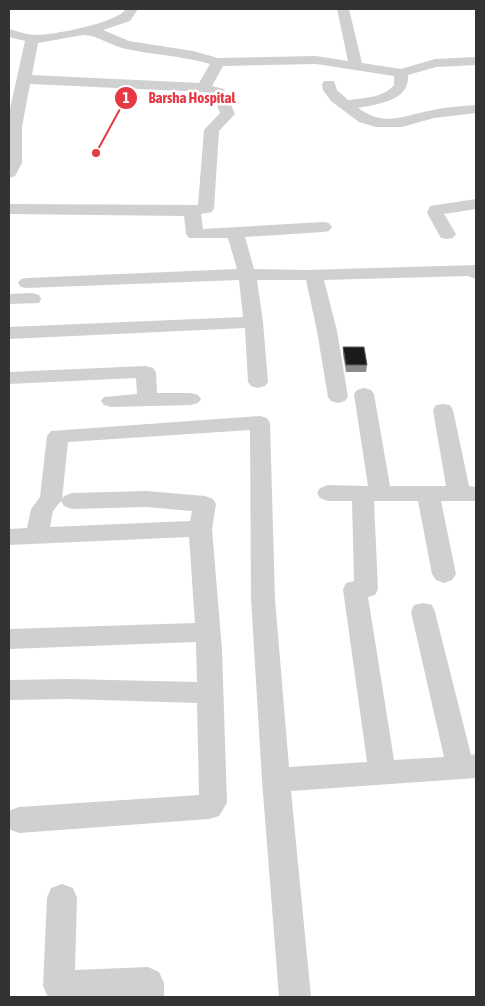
<svg xmlns="http://www.w3.org/2000/svg" width="485" height="1006" font-family="'Asap Condensed',sans-serif">
<style>
.lines{fill:none;stroke-linecap:round;stroke-linejoin:round}
.minor{fill:#d0d0d0;fill-rule:evenodd}
.wall{fill:#8c8c8c}
.building{fill:#1a1a1a;stroke:#5f5f5f}
.leader{fill:none;stroke:#e63946;stroke-width:2}
.callout-dot{fill:#e63946;stroke:#fff;stroke-width:2}
.mark-label{font-size:15px;text-anchor:middle;font-weight:bold;fill:#fff}
.callout-label{font-size:15px;text-anchor:middle;font-weight:bold;fill:#e63946;stroke:#fff;stroke-width:5;stroke-linejoin:round;paint-order:stroke}
</style>
<rect width="100%" height="100%" fill="#fff"/>
<g class="lines">
<!-- minor -->
<g class="minor">
<path d="M126,9H138L130,21L103,30L129,41L193,51L218,58L316,56L348,61L337,9H349L362,63L401,69L435,59L476,57V65L436,67L408,75C410,101 378,104 358,108C386,128 404,115 433,110C447,107 462,106 476,105V113L434,118L402,127H376L359,122L331,101L323,90L322,84L324,81H334L337,90L348,100C363,98 384,98 394,85V76L316,64L223,66L212,86L224,89L235,114L219,131L214,208L212,212L201,214L203,229L323,222L329,223L332,227L329,231L323,232L245,237L254,269L307,270L476,265V279L468,276L324,280L337,331L348,397L345,401L338,403L331,401L328,397L317,331L306,280H257L263,322L268,382L265,386L258,388L251,386L248,382L245,328L9,339V327L243,317L239,280L27,288L21,287L18,283L21,279L27,278L237,269L228,238H189L186,234L184,216L9,214V204L198,205L204,130L220,113L213,95L204,92L30,84L22,127V163L15,176L9,178V113L25,41L9,37V29C17,31 27,35 36,35C53,35 117,23 126,9ZM83,35C98,35 111,46 126,49C154,55 183,56 210,64L199,83L32,75L38,43Z"/>
<polygon points="476,199 476,209 444,214 456,234 453,238 447,239 441,238 427,213 430,206"/>
<polygon points="32,293 39,295 41,299 39,303 9,304 9,294"/>
<polygon points="146,366 153,368 156,372 157,393 191,393 198,395 201,399 198,403 191,405 111,407 104,405 101,401 104,397 137,394 136,378 9,384 9,372"/>
<path d="M364,388L371,390L374,394L390,486H446L433,410L436,405L443,404L450,405L453,410L469,486L476,487V501H441L456,574L452,580L444,583L436,580L432,574L418,501H374L378,589L375,595L368,597L394,760L444,757L411,612L414,605L423,603L432,605L435,612L471,755L476,754V778L291,791L311,997H279L262,780L251,599L250,430L68,442L62,499L64,496L72,493L146,491L205,496L213,499L216,504L212,529L222,650L227,803L219,816L209,819L19,833L9,829V811L19,807L199,795L197,703L69,699L9,700V680L69,679L197,682L196,642L9,649V629L195,623L189,537L9,545V529L27,528L31,509L40,497L47,436L51,431L260,416L267,418L270,423L275,599L289,767L367,762L343,589L346,583L354,581L352,501H328L320,498L317,493L320,488L328,485L368,486L354,394L357,390ZM61,501L64,506L72,509L146,507L192,511L190,521L50,527L53,511Z"/>
<polygon points="62,884 73,888 77,898 75,970 148,967 159,972 164,983 164,997 48,997 43,986 47,898 51,888"/>
</g>
</g>
<!-- wall -->
<polygon class="wall" points="343,347 367,365 366,372 346,372 343,354"/>
<!-- building -->
<polygon class="building" points="343,347 364,347 367,365 346,365"/>
<!-- callouts -->
<path class="leader" d="M96 153L126 98"/>
<g class="callout-dot">
<circle cx="96" cy="153" r="5"/>
<circle cx="126" cy="98" r="12"/>
</g>
<g class="mark-label">
<text x="126" y="103">1</text>
</g>
<g class="callout-label">
<text x="192" y="103">Barsha Hospital</text>
</g>
<!-- border -->
<rect width="485" height="1006" fill="none" stroke="#333333" stroke-width="20"/>
</svg>
